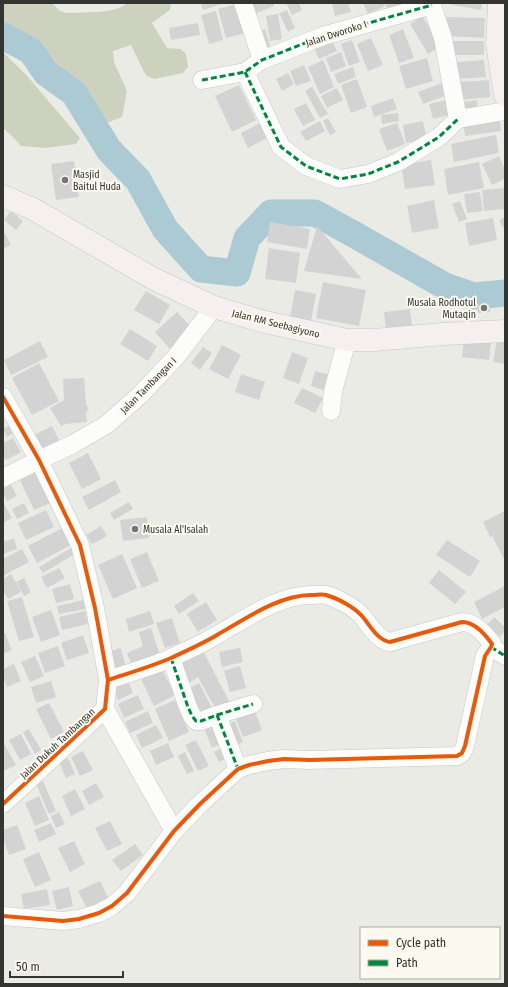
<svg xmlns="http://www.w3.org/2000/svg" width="508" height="987" font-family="'Fira Sans Condensed',sans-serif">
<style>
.green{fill:#cdd2bf}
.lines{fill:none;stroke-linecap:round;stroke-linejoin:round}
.river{stroke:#abcad4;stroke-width:27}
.building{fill:#d4d3d3}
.street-casing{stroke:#c6c6c2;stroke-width:19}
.primary-casing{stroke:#c7c7c5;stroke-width:23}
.street{stroke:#fcfcfb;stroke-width:18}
.primary{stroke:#f6efef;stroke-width:22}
.quiet{stroke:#00873e;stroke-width:3;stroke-dasharray:6 3;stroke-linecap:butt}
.cycleway-casing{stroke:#fcfaf0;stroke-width:6}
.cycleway{stroke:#e8590c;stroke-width:4}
.poi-dot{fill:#747470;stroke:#fcfaf0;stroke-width:1.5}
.labels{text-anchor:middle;stroke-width:4;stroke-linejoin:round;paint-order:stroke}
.street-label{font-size:10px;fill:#343430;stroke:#fcfaf0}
.poi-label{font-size:10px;fill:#343430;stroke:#fcfaf0;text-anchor:start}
</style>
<rect width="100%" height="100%" fill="#ebebe6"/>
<!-- green -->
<g class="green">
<path d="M3,3H52L60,11L67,13C82,12 117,14 127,3H171L170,10L152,23L167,48L181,49L186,54L188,67L183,73L154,79L147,76L143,70L131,45L113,51L114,62L127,91L122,117L109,122L95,118L90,113L84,101L57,72L19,35L13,32L3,29Z"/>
<polygon points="3,52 28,77 80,138 76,144 45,148 21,146 13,137 3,128"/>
</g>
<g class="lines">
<!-- river -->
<polyline class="river" points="3,36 31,51 46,73 74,93 109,150 138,180 165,229 201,269 237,273 247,238 271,213 315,213 355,235 445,286 474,296 505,293"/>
</g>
<!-- building -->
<g class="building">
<polygon points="201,3 225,3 203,10"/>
<polygon points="250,3 273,3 274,6 254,14"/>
<polygon points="286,3 299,3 302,10 292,15"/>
<polygon points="332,3 348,3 351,12 335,16"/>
<polygon points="363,3 384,3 385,6 368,14"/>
<polygon points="385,3 403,3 388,10"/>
<polygon points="452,3 482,3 481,10 452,5"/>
<polygon points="237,4 245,33 226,38 218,9"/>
<polygon points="287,10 295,28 288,32 279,13"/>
<polygon points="216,11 223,40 209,44 201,15"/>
<polygon points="278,14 282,39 270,41 266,16"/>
<polygon points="422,16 441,46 428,54 410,24"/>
<polygon points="447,17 485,18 484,38 446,36"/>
<polygon points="198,23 200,35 171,40 169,28"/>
<polygon points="265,29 271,49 264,52 257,32"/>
<polygon points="403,29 414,58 399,63 389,35"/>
<polygon points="330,36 337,51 319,59 312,44"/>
<polygon points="371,38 383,65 368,71 357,44"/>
<polygon points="352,40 360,62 349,66 341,44"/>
<rect x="448" y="41" width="36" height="14"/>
<polygon points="341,52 346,66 331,72 326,58"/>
<polygon points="427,58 433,81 406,89 399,66"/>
<polygon points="323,60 334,87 320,94 308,67"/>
<polygon points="484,60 486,77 457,79 456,62"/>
<polygon points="304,65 311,81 296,86 290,71"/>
<polygon points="353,67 356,77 338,84 334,74"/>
<polygon points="288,73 294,84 282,91 276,79"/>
<polygon points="357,79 367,107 351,113 341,85"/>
<polygon points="489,80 490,97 460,100 458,82"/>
<polygon points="445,82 450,94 423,104 418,92"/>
<polygon points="239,85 256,120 232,132 215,96"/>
<polygon points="312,87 328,114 320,118 305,91"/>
<polygon points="337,88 343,100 327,108 321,96"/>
<polygon points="393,98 397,109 374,117 371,106"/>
<polygon points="450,99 454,114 433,119 429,104"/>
<polygon points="477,100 478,112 459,114 458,103"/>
<polygon points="306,103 315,120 303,126 294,109"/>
<polygon points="398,113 399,121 382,124 381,115"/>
<polygon points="499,117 501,131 465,136 463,122"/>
<polygon points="328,118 336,132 330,135 323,121"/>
<polygon points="264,121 271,136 248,148 241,133"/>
<polygon points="320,121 325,131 306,141 300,132"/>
<polygon points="423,121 427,139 406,143 403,125"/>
<polygon points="397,123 405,144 387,151 379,129"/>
<polygon points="496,135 499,153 454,162 451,144"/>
<polygon points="499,156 505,170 505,179 492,185 482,164"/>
<polygon points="431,160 435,185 405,189 401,165"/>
<polygon points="74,161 79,197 56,200 51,164"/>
<polygon points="479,162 484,188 448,195 444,169"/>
<polygon points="505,188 505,209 484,211 482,190"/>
<polygon points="480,192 483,211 467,213 464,194"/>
<polygon points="434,200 439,228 412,233 407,206"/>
<polygon points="460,201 467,219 459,222 452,204"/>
<polygon points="11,211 23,221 16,230 4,220"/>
<polygon points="505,217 505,227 503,228 499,220"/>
<polygon points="493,218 497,240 469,246 465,223"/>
<polygon points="270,222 310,229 307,249 267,242"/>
<polygon points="317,226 362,279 304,271"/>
<polygon points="3,230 11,245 3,249"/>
<polygon points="269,248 300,253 296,283 265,279"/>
<polygon points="323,282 366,290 359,326 316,318"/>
<polygon points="295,290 316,294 311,321 290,317"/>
<polygon points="146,291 170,305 159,324 134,310"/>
<polygon points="489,303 490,312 478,313 477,305"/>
<polygon points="410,309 412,327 386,330 384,312"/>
<polygon points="177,312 192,328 170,349 155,332"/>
<polygon points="130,329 157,346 148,361 120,344"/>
<polygon points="497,339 505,340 505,364 493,362"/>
<polygon points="464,340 491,343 489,360 462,357"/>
<polygon points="40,341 48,357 11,375 4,360"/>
<polygon points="222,345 241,355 228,379 209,369"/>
<polygon points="203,347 212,353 200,370 191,363"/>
<polygon points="292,352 308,358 299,384 283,378"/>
<polygon points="39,363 59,401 32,415 12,378"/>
<polygon points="315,371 331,375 327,391 311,386"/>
<polygon points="241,374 265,382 259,400 235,392"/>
<polygon points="84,378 86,404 89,410 86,412 87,422 65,424 61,426 50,408 64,400 63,379"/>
<polygon points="302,388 323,398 315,413 294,403"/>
<polygon points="10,425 15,432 7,437 3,429"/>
<polygon points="52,426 60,442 40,452 32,436"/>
<polygon points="13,438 21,452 6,460 3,456 3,443"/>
<polygon points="88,453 101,479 82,489 69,463"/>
<polygon points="39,471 53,502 34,510 20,480"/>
<polygon points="115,480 121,492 89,510 82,497"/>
<polygon points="11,485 17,496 7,501 3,493 3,488"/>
<polygon points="3,502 12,518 3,523"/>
<polygon points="129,502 133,509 114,520 110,513"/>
<polygon points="24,503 29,513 17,519 12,509"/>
<polygon points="46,510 54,527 26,540 18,523"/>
<polygon points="505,511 505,561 492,536 490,537 483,522"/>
<polygon points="147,517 149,538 123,541 120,520"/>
<polygon points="101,526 107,536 92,544 86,535"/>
<polygon points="62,528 71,545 37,563 28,546"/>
<polygon points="14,538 17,549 3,554 3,542"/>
<polygon points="447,540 480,561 470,577 436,555"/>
<polygon points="71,548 75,554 43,573 39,567"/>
<polygon points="22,549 29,562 3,576 3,559"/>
<polygon points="147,552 159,581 142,588 130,559"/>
<polygon points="122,554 137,588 113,599 98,565"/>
<polygon points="59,568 65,578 47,588 41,577"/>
<polygon points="439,570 466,592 455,604 429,583"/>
<polygon points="11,574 21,592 8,599 3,590 3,579"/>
<polygon points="24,578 31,592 24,596 16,582"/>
<polygon points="70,584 74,599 56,603 52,589"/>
<polygon points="505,586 505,607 482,619 474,602"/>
<polygon points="193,593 199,601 179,614 174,606"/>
<polygon points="22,597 34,637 19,641 7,601"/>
<polygon points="83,600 85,609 59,614 57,606"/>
<polygon points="206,602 217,620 198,632 187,614"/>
<polygon points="51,610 60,635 41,642 32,617"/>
<polygon points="85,611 88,624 62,630 59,617"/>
<polygon points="150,611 154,624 129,632 126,619"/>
<polygon points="494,617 505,627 505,631 500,637 487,625"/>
<polygon points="172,618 180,643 165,648 156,623"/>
<polygon points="151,628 160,655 132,666 127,653 143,646 139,632"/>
<polygon points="5,633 12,650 3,654 3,634"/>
<polygon points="83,635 89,653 67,660 61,643"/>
<polygon points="58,646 65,666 45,673 38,653"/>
<polygon points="201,647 230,703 216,710 198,677 189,683 179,664 188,659 194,668 186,654"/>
<polygon points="121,648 127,671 113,675 106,652"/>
<polygon points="240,648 243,662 222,667 219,652"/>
<polygon points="35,656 44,676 30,682 21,662"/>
<polygon points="14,664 21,681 7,687 3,677 3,669"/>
<polygon points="240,666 246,688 230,692 224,671"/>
<polygon points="162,669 175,695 154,706 141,679"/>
<polygon points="126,677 133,693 118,700 111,684"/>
<polygon points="51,681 56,697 36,703 31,687"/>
<polygon points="199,683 212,708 199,715 186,690"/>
<polygon points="138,695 144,709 124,718 118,704"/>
<polygon points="175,700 189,732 169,741 155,709"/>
<polygon points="49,703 64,732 51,739 36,709"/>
<polygon points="254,709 262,730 243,737 235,716"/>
<polygon points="148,711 153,723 130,733 125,722"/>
<polygon points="216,721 225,742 212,748 203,726"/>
<polygon points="235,721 243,742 234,746 226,725"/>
<polygon points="156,725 163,738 142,748 136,735"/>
<polygon points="29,729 41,750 35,754 23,732"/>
<polygon points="21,734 31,754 20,760 9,740"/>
<polygon points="196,740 209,766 198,771 185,745"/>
<polygon points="3,741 16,765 4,771 3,768"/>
<polygon points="168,743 174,757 156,765 150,751"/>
<polygon points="226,746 232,756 219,762 214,752"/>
<polygon points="83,751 93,770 80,776 71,757"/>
<polygon points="185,752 194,771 187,774 178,756"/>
<polygon points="68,758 75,774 66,778 59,762"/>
<polygon points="43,781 56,811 49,814 36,784"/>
<polygon points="96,783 104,797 89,805 82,791"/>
<polygon points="75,789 85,809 71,816 62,796"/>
<polygon points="39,796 49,820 35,826 25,803"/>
<polygon points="59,812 65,824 56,828 51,816"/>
<polygon points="110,821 122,844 107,851 95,828"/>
<polygon points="51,823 56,834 39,842 34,830"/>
<polygon points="17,825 26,849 9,855 3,838 3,830"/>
<polygon points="74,841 85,864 70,872 58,848"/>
<polygon points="135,844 143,855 121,871 112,860"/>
<polygon points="39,852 51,880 35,887 23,859"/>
<polygon points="100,881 109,900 88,910 78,891"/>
<polygon points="69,887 73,906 57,910 52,891"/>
<polygon points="47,889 50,905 24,909 21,894"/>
</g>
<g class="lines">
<!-- street casing -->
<g class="street-casing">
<g id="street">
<polyline points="243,3 262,60"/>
<polyline points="431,3 443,38 458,119 505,111"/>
<polyline points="245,72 281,147 306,166 340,179 368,174 398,162 439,137 458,119"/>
<polyline points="202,80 245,72 262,60 323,36 432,5"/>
<polyline points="3,397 39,460 80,545 95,608 108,680 105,709 3,804"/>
<polyline points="331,411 333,391 347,340"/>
<polyline points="3,478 39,460 73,444 106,425 139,396 175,358 214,307"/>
<polyline points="491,647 505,656"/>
<polyline points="171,658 188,707 192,716 196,721 201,721 217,715 238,769"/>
<polyline points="105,709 174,831"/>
<polyline points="217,715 253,704"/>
<path d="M3,916L63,921L79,919L99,913L112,906L127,893L174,831L200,804L238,769L249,765L268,761L284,759L309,760L457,756L462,753L465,746L485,656L491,647L492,644C485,634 475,622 462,622L390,642C377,640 370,625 362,616C354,607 337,598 326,595C322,594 317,595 313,595C280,594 245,619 217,635C202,644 186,651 171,658C150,667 129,673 108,680"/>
</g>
</g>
<!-- primary casing -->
<g class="primary-casing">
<g id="primary">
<polyline points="499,3 497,44 505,95"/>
<polyline points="3,196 33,209 154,279 214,307 261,321 347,340 374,340 443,334 505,331"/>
</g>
</g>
<!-- street -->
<use href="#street" class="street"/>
<!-- primary -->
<use href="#primary" class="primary"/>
<!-- quiet -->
<g class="quiet">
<polyline points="245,72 281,147 306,166 340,179 368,174 398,162 439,137 458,119"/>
<polyline points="202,80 245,72 262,60 323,36 432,5"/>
<polyline points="491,647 505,656"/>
<polyline points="171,658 188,707 192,716 196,721 201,721 217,715 238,769 240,769"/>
<polyline points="217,715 253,704"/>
</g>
<!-- cycleway casing -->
<g class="cycleway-casing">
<g id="cycleway">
<polyline points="3,397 39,460 80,545 95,608 108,680 105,709 3,804"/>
<path d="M3,916L63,921L79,919L99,913L112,906L127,893L174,831L200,804L238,769L249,765L268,761L284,759L309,760L457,756L462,753L465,746L485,656L491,647L492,644C485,634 475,622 462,622L390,642C377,640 370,625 362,616C354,607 337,598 326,595C322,594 317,595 313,595C280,594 245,619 217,635C202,644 186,651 171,658C150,667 129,673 108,680"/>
</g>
</g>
<!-- cycleway -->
<use href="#cycleway" class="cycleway"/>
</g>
<!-- markers -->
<g class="poi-dot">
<circle cx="65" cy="180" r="4"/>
<circle cx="484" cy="308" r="4"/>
<circle cx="135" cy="529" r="4"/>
</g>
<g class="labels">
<!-- street labels -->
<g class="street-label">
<text transform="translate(336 33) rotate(-18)" y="4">Jalan Dworoko I</text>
<text transform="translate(276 323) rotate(14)" y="4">Jalan RM Soebagiyono</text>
<text transform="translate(148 385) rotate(-45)" y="4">Jalan Tambangan I</text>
<text transform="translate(57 743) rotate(-43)" y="4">Jalan Dukuh Tambangan</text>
</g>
<!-- poi labels -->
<g class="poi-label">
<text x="73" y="178">Masjid<tspan x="73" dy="12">Baitul Huda</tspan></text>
<text x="476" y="306" text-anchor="end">Musala Rodhotul<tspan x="476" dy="12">Mutaqin</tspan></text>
<text x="143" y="533">Musala Al'Isalah</text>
</g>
</g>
<!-- border -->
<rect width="508" height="987" fill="none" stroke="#343430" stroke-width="8"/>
<!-- legend -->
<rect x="360" y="927" width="140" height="52" fill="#fcfaf0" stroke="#acaba3"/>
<rect x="368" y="940" width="20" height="6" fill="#e8590c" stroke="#acaba3"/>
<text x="396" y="947" font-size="12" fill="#343430">Cycle path</text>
<rect x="368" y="960" width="20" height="6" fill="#00873e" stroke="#acaba3"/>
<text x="396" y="967" font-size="12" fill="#343430">Path</text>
<!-- scale -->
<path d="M10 971v6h113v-6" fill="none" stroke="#343430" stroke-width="2"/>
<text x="16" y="971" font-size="12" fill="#343430" stroke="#fcfaf0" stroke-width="3" paint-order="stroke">50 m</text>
</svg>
